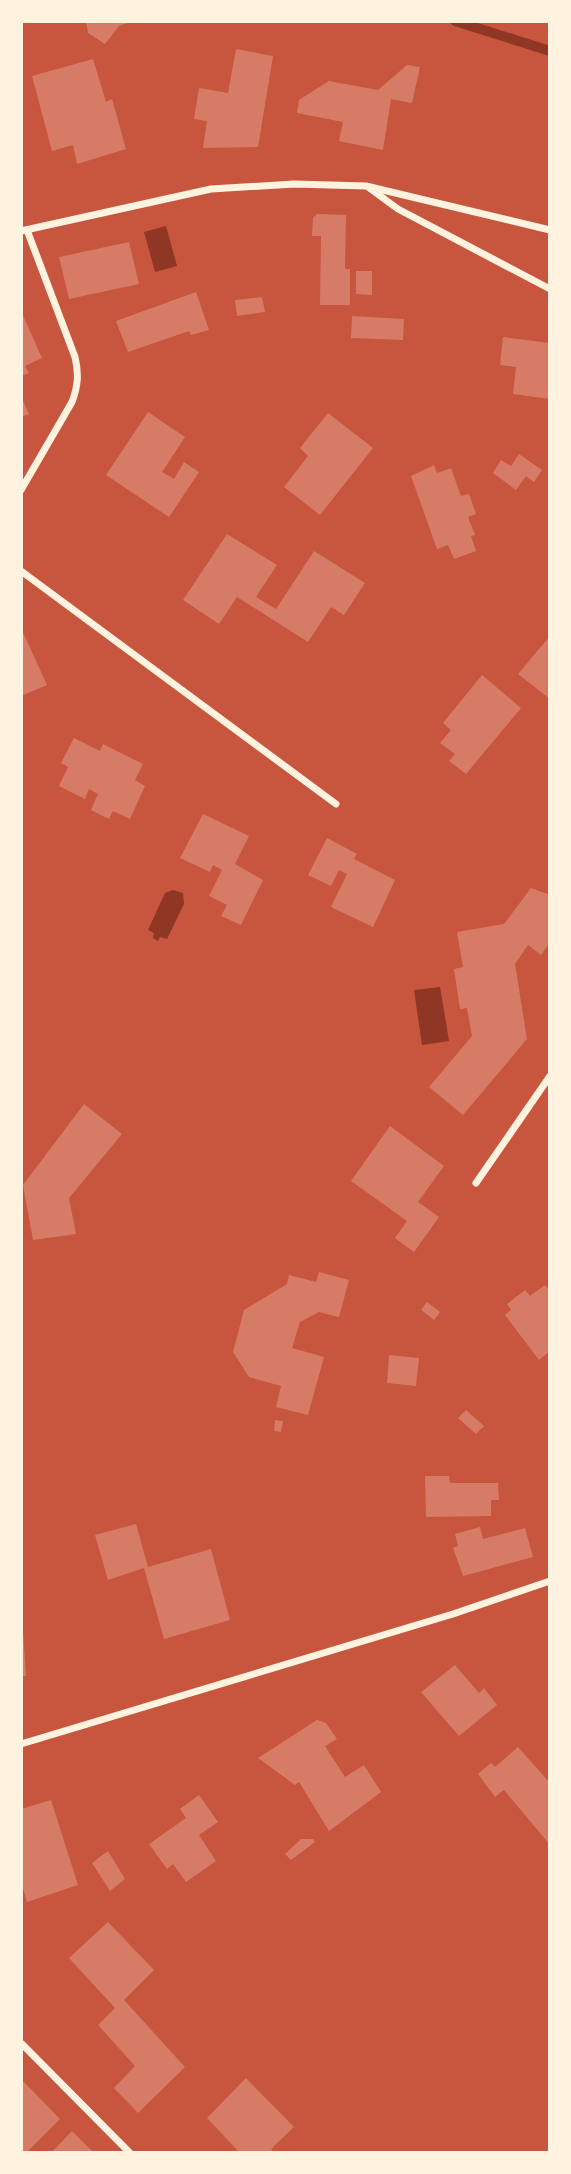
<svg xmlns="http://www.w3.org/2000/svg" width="571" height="2174" font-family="Rubik,sans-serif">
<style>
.water{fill:#8f3625}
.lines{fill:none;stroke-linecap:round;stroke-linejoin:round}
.stream{stroke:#8f3625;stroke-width:10}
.building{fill:#d67c66}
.minor{stroke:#fff3e0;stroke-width:7}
</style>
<rect width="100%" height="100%" fill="#c8553d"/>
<!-- water -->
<g class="water">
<polygon points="166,226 177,266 155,272 144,232"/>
<polygon points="173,890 183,893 184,904 167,939 160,937 158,941 153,938 154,933 148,930 165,893"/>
<polygon points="440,987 449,1041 422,1045 414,990"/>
</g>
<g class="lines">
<!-- stream -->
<polyline class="stream" points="455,21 550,51"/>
</g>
<!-- building -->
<g class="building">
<polygon points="86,21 133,21 133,22 120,25 105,44 88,33"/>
<polygon points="236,49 273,56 258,147 203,148 207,121 194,119 199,88 228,93"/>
<polygon points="93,59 106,102 112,99 126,149 77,164 73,145 52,151 32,76"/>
<polygon points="407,65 420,67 412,103 391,99 383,150 339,141 343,122 297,113 299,100 329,81 378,90"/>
<polygon points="317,214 346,215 345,269 350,269 350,305 320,305 321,236 312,236 313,218"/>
<polygon points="129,242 139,284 69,299 59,257"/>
<polygon points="356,271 372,271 372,295 356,294"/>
<polygon points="196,292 209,330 191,335 189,331 128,352 116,321"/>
<polygon points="262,297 265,312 237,316 235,300"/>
<polygon points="21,311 42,358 25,366 29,373 21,376"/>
<polygon points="352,316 404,319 403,340 351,338"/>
<polygon points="503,337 550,343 550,399 513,394 516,367 500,365"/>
<polygon points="21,396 29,414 21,417"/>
<polygon points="148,412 185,437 162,472 174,479 184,462 199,472 169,517 106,475"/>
<polygon points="328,413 373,448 320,515 284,487 308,456 300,448"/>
<polygon points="519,454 542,470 534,482 526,476 516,490 493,473 501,460 511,466"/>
<polygon points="434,465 437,473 451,468 461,496 469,494 476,514 468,517 475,535 471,536 476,551 454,559 448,545 437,549 411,476"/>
<polygon points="227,534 277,565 256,597 276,609 314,551 365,583 344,615 331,607 308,642 237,597 219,624 183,600"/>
<polygon points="21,628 47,685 21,696"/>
<polygon points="550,636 550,699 518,674"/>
<polygon points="482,675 521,708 466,774 449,761 455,754 440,743 451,730 443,723"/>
<polygon points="74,738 100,751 103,744 143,764 135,780 145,786 130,819 113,811 109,819 91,810 98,794 89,789 85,799 59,786 68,767 61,763"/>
<polygon points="203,814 249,836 235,864 263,880 241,925 221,916 227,905 209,896 222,870 213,865 210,872 180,858"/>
<polygon points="327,838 357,854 354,859 395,880 373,927 331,907 347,874 339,870 331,886 308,875"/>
<polygon points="531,888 550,895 550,942 541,955 528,945 515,964 527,1039 463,1115 429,1087 472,1036 467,1008 460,1009 454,969 463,967 457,932 504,924"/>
<polygon points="84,1104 122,1134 69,1198 76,1234 33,1240 23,1185"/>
<polygon points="390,1126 444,1166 418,1202 439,1217 414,1252 395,1238 407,1221 351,1181"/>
<polygon points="319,1272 349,1280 339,1317 319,1312 300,1322 292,1348 324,1357 308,1415 276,1407 281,1386 249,1377 233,1352 244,1310 287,1284 289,1275 316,1282"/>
<polygon points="545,1285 548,1289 550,1287 550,1351 539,1360 505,1315 511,1310 507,1304 525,1290 530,1296"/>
<polygon points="427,1302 440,1312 434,1320 421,1310"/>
<polygon points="389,1355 419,1358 416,1386 387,1383"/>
<polygon points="466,1410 484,1426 476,1434 458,1418"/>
<polygon points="275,1420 283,1421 281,1432 274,1431"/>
<polygon points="425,1476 449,1476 450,1483 498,1483 499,1500 491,1500 491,1516 426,1517"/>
<polygon points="136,1524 148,1567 211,1549 230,1620 164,1639 144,1568 108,1580 95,1535"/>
<polygon points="480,1527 483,1539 525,1528 533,1557 463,1576 453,1548 458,1546 455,1534"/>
<polygon points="21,1631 23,1631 26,1676 21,1676"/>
<polygon points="455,1665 479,1693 484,1688 497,1705 459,1736 421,1692"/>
<polygon points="317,1720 326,1723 337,1739 325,1746 345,1777 364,1765 381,1792 329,1831 299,1782 295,1785 258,1758"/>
<polygon points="518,1747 550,1783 550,1845 504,1790 495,1797 478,1774 491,1763 495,1767"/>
<polygon points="199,1795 218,1822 199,1835 216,1861 186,1882 173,1864 167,1869 149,1844 186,1818 180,1809"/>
<polygon points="51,1800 78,1885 27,1902 21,1881 21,1809"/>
<polygon points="301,1839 313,1839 315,1842 291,1860 285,1854"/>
<polygon points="108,1851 125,1879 110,1891 92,1863"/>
<polygon points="108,1922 154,1970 124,2000 185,2067 138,2113 114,2088 135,2066 98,2025 115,2008 69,1958"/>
<polygon points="246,2078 294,2127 271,2149 275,2153 240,2153 207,2118"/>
<polygon points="21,2079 60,2119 26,2153 21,2153"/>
<polygon points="72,2131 94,2153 51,2153"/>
</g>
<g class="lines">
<!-- minor -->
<g class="minor">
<polyline points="368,187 398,209 550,289"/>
<polyline points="21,231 211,189 294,184 366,186 550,230"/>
<path d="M21,490L72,402C78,386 79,374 75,357L27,230"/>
<polyline points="21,571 336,804"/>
<polyline points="476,1183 550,1076"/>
<polyline points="21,1744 453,1614 550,1581"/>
<polyline points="22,2044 130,2153"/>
</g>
</g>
<!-- border -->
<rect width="571" height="2174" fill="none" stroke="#fff3e0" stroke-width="46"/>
</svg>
